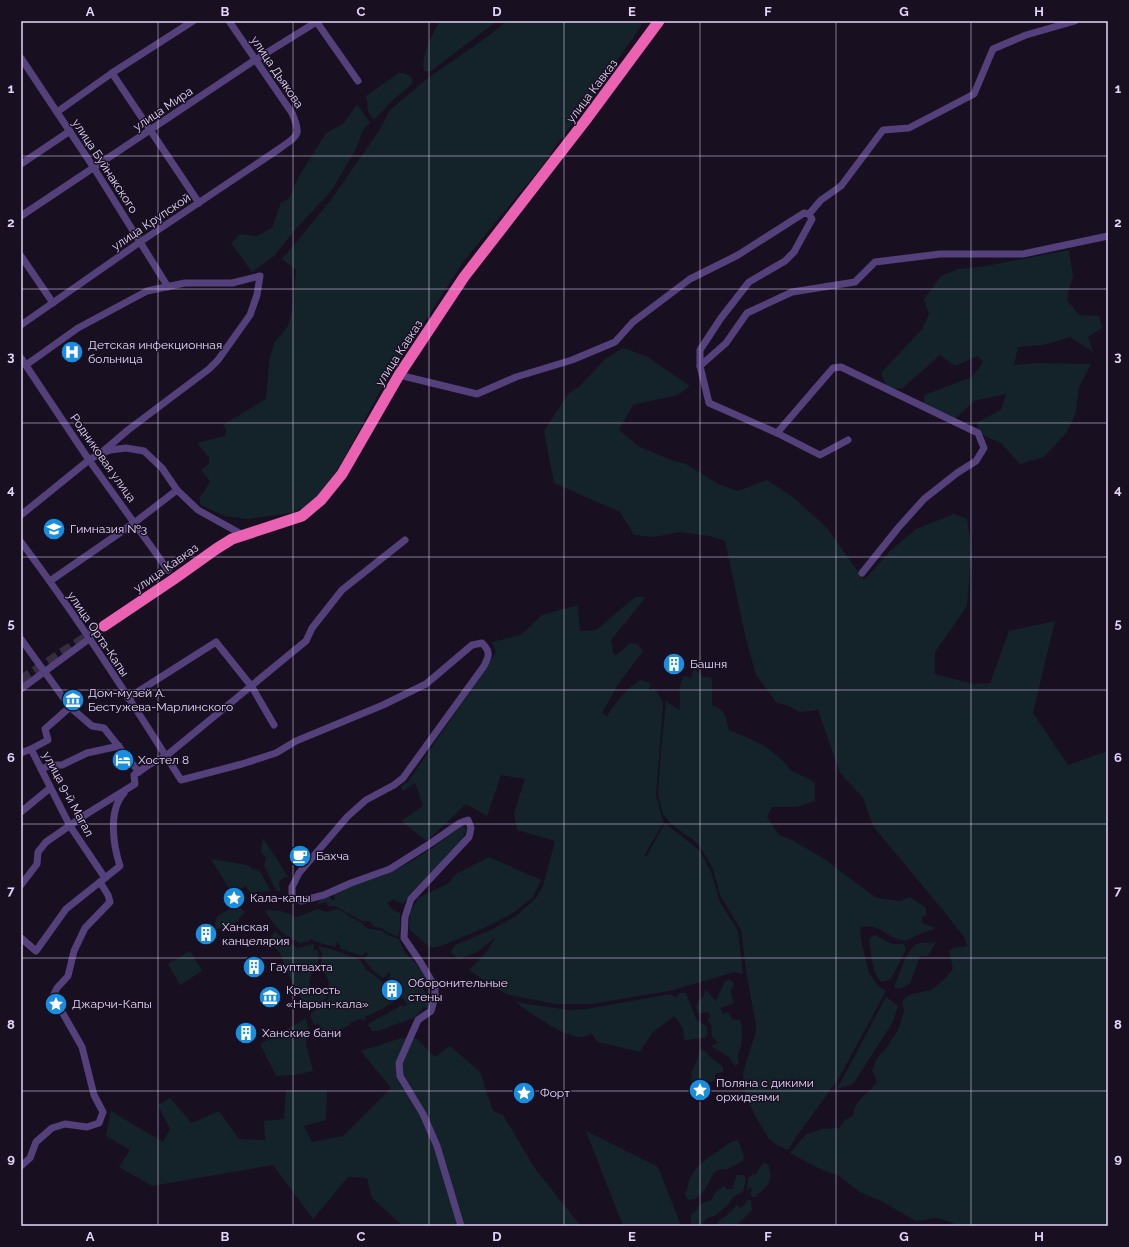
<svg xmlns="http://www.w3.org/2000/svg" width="1129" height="1247" font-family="Raleway,sans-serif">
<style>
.green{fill:#132329}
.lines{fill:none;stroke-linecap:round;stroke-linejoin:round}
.trunk-tunnel{stroke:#372d41;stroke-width:11;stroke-dasharray:11 5.5;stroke-linecap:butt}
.minor{stroke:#54407a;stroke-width:7}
.trunk{stroke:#ea62b1;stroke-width:11}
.grid{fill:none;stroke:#e4d4fa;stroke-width:1;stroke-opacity:0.55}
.labels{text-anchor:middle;stroke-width:3;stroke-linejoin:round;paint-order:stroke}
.street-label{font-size:12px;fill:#e4d4fa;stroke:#181020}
.poi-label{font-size:12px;fill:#e4d4fa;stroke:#181020;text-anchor:start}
.neatline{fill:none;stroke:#e4d4fa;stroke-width:1.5}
.grid-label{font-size:13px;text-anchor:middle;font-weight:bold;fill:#e4d4fa}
</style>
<rect width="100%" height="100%" fill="#181020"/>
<!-- green -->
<g class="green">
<path d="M440,21H497L431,71L425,72C418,60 434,32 440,21Z"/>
<polygon points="507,21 644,21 633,38 542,166 463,262 379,393 340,466 322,492 307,506 291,513 248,519 224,516 201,505 199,497 204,492 210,481 201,470 209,464 209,457 197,443 225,436 226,429 223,425 266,399 269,362 274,343 288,326 292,311 296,270 282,259 330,201 379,131 390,110 428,78 487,37"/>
<path d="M399,73C406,73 411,75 413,82L410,86L394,99L375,119H373L368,111L367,99L366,96Z"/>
<polygon points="357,104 370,123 363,130 356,149 332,190 294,231 274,256 252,272 231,243 240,234 257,236 272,228 281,202 289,199 298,178 326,133 344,123"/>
<polygon points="1069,250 1073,277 1068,293 1067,300 1079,315 1099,316 1102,328 1088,337 1093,352 1070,337 1044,345 1018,347 1014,365 1036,363 1091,364 1079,387 1076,412 1067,432 1044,457 1020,464 1001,443 978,433 978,422 1001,410 1006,394 974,401 953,421 924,407 924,395 972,377 983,362 978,356 955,366 940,355 903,388 887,389 881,373 922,329 929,314 924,299 941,276 958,269 986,266"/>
<path d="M623,348L646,356L690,386L678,395L633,405L619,430L638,446L671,460L686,464L718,484L738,491L767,480L794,498L827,528L864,580L891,550L916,529L954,514L967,519L970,540L971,560L967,606L935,652V674L973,684L990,683L1009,631L1055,621L1033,713L1068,765L1108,751V1226H957L951,1222L936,1218L916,1221L881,1201L860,1192L839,1176L818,1168L790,1153L805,1135L821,1129L839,1128L845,1120L853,1116C854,1113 854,1109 855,1107C858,1099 872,1090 877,1082L872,1070L878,1057L885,1050L898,1030L904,1011L902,1002C908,992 920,993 930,990C939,986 947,976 953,969L949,951L953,948L967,946L964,937L945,913L873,826L863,798L840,773L818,710L800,712L787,705L777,703L756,675L746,639L725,541L710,536L680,532L654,537L634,535L620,512L554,483L544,431L568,394L580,386L605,359Z"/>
<path d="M635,597H646L611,640L613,653L617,655L630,643L637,644L643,651L617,686L602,713L607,716C617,701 625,689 641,680L650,683L649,690L654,688L662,700L663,704L656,795L662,818L664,822L644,856L646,857L665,823L700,851L711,872L720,902L738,931L743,974L735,972L669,991L591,1004H556L509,995L497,989L469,970L484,955L496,937L477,952L458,959L450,952L455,945L491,930L516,916L536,898L543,886L555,841L517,830L514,813L525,779L501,775L487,816L466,804L427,841L401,821L423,806L415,783L403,791L401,786L408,782L487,666L496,652L492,642L521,635L542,615L578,605L580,631L596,630Z"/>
<path d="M694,668L703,677H711L712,681V705C726,710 726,717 729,730L746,737L763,745L778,756L792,771L815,782V801L797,807H772L767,817L779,835L790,839L825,859L849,878L877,898L900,901L910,897L926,908V916L922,917V923L936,928C930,931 924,932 918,935C912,937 908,942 901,940C885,937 880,922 860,928L861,940L869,973L878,986L886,991L839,1078L797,1136L788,1150L777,1145L769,1139L759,1123L746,1097L744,1085L743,1072L756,1032V1025L747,977L741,930L720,895L713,869L701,848L695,841L672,825L663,814L658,795L661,752L666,701L679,710C682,696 676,688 684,676L691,678Z"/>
<path d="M460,826H464L466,828V832L461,841L403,904L393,899L387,903L393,910L400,913V930L398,937L387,932L382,928L374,927L369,921H362L335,906H328L327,902L319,904L317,903L319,901L329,896L333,901L335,899L333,894C352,885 372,880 391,872C415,861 440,844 460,826Z"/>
<polygon points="263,838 289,878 286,877 280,880 279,885 281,891 276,891 264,865 266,858 261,852"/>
<polygon points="489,857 541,880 533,897 513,913 486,927 444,945 433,948 428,946 409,929 410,912 418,898 447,884 456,874"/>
<polygon points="211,859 248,865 252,869 259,870 271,891 250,893 246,886 232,894"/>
<polygon points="238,905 245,912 239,918 239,921 217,929 215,925 217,916"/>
<path d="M318,909L326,912L337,909L344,912L350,917L361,922L366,928L382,931L386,934L399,939L404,951L419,967L428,981L422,987L431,1001L428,1009L424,1007L416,1017L378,1031H372L368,1024L402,1005L404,1007L408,1005L402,997L401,998L387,981L391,975L390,972H389L383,978L372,970L364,959L368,954L366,952L362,956L341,949L339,943L337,942L335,947L313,941V939H310V941L300,943C284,935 275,928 266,912L267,910L281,911L297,917Z"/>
<path d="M275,931L283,939L298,948L313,944L314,945L313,950H318C319,954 319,959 318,963C314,973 304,979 313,991L317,992L318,993L324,992L327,997L309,1013L289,976L280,953L268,941Z"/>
<path d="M875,935L892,944H904L906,949L891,979L882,982C872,976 871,951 869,939Z"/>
<path d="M936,942L928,956H920L910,984L901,988H894C898,978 907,948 917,944C922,942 930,943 936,942Z"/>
<path d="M318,946L334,950L359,959L366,969L384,983L398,999L382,1009L365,1017L366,1020H362L361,1019L350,1023V1025L326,1036L318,1023L314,1025L310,1015L329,998L328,994L326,991C333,981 325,976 322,968C320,963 322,959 322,954C322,952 319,948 318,946Z"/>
<polygon points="190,951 202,971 180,985 168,964"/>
<path d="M730,980L733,983L734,986L730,991L734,1003L720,1008L723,1014L728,1012L732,1019L740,1020C743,1028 742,1037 741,1046C739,1054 737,1054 739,1063L735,1066L729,1057L711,1046L718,1043L712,1036L711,1024L708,1021L710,1014L707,1012L698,1014C695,1006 697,1001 704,996L705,989L716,1001L725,981Z"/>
<path d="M680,993H686L697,1021L707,1026L708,1035L704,1038L686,1040L684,1039L683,1028L675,1017H673L652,1033L640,1052L598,1042L592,1034C589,1035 586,1036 583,1037C566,1039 527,1011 514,1001L527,1004L569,1010L587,1009L670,994L675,997Z"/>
<polygon points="886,997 898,1006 893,1022 853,1084 837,1089"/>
<polygon points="306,1018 308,1028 306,1044 313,1071 295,1075 276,1076 260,1044 278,1035"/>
<polygon points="401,1038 417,1039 435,1057 450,1046 480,1072 493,1111 503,1115 536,1170 581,1226 403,1226 372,1198 367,1178 348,1177 313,1219 273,1165 152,1186 119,1167 130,1150 106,1136 111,1111 163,1142 170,1129 158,1105 170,1098 192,1123 219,1111 239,1139 265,1140 264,1121 284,1119 286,1090 327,1090 326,1120 304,1126 312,1142 343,1136 391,1088 361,1051"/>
<path d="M701,1049L705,1051L709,1056L723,1067V1072L715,1074V1079L712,1082C706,1083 704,1081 699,1081C695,1081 694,1082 690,1080L692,1076L691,1072C696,1064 698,1056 701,1049Z"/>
<polygon points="586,1131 658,1167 681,1226 623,1226"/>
<path d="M738,1140L744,1157L743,1161L728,1169L718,1170L714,1172C710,1181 701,1201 689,1200L686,1197L685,1192L687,1190C689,1172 702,1161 717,1152C726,1146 726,1143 738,1140Z"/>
<path d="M763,1163L768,1164C774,1183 768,1185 755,1197H752L750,1193L752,1190L751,1188L747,1190L748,1178L752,1175L756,1174Z"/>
<polygon points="737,1175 744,1175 746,1179 743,1192 733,1197 727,1206 714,1216 707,1218 700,1226 691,1224 691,1215 696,1211 699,1205 712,1199 716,1191 724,1186 727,1189 732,1189"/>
<polygon points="748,1199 751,1201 752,1210 736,1226 715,1226 721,1219 725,1217 737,1205 739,1208 743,1207"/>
</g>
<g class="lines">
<!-- trunk-tunnel -->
<polyline class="trunk-tunnel" points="21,681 104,626"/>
<!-- minor -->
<g class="minor">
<polyline points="316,21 358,81"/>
<polyline points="21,58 94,168 168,287"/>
<polyline points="112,73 199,203"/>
<polyline points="57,112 112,73 193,21"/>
<polyline points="21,164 70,131"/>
<polyline points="809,214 821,200 841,186 883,130 909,128 974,94 993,49 1026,35 1075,21"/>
<polyline points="21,216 255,60 318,21"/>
<polyline points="21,256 53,303"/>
<path d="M21,325L140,242L279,149C298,135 302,136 292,113L229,21"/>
<polyline points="21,358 89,460 168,570"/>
<polyline points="700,366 709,403 777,433 820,455 848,440"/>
<polyline points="399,375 477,394 516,377 572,360 615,342 633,322 690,279 738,255 804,213 809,214 812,219 794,252 785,261 749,282 721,318 700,350 700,366 726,343 747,313 792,292 855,282 875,262 940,254 1023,254 1108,236"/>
<polyline points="777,433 833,368 841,367 978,433 984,448 976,461 957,473 924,499 898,528 862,573"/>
<polyline points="105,452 110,450 126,448 144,451 162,468 177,490 198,510 243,535"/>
<polyline points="21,515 89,460 101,453 128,430 209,369 218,360 250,315 257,295 260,276 232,283 185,283 147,291 78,328 26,365"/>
<path d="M21,542C78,618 130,699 181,780L242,764L276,753L296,741L383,705L426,684L472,645L482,643C491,652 489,656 484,666L403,778L394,785L366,800L347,817L299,873L292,887V896L301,901L324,895L351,883L390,869L431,843L460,823L468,820L471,828L469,837L411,899L405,917L404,938L421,963L435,987V997L431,1011L418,1020L399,1063L400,1076L423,1114L437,1146L461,1226"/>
<polyline points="50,581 134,523 177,490"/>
<polyline points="21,639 70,707 92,726 104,728 139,772"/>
<polyline points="21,689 89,639"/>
<polyline points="128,698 216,642 252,687 274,725"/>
<polyline points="31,749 48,740 45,729 70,707"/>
<polyline points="21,753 31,749 70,826 105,878"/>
<polyline points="41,769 51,765 62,765 87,753 119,746"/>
<polyline points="21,812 50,788"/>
<polyline points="21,885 37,864 38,852 46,842 88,813 135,784 134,775 150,764 166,756 301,645 306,641 312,628 342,590 405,540"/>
<path d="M21,938L36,951L66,909L120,866C113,845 108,810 124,793"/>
<polyline points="21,1166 30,1158 36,1142 52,1128 65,1124 87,1127 99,1123 103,1112 94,1095 82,1047 53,996 57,988 68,976 74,951 85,928 110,902 108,895 100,882"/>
</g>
<!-- trunk -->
<polyline class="trunk" points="104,626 174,579 216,549 232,539 302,516 321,500 342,474 399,375 464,277 585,121 659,21"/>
</g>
<!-- grid -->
<path class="grid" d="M158,21V1226M293,21V1226M429,21V1226M564,21V1226M700,21V1226M836,21V1226M971,21V1226M21,156H1108M21,289H1108M21,423H1108M21,557H1108M21,690H1108M21,824H1108M21,958H1108M21,1091H1108"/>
<!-- icons -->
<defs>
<g id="hospital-disc" transform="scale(1.15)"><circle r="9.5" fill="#198ee0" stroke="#181020"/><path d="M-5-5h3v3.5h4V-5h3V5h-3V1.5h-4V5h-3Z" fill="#fff"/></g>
<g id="school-disc" transform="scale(1.15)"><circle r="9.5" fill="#198ee0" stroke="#181020"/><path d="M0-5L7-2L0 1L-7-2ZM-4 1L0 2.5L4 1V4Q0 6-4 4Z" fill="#fff"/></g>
<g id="building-disc" transform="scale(1.15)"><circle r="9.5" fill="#198ee0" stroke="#181020"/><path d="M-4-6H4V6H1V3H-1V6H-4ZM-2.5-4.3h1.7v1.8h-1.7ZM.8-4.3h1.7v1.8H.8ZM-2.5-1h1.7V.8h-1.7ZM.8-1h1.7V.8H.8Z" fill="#fff"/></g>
<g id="museum-disc" transform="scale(1.15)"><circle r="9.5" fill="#198ee0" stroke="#181020"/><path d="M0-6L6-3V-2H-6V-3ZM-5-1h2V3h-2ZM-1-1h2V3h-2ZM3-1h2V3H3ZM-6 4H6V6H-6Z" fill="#fff"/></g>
<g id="hotel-disc" transform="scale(1.15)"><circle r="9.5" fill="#198ee0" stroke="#181020"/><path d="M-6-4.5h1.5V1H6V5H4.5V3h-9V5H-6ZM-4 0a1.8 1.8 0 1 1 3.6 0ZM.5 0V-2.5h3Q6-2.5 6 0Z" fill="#fff"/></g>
<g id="cafe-disc" transform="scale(1.15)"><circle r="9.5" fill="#198ee0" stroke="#181020"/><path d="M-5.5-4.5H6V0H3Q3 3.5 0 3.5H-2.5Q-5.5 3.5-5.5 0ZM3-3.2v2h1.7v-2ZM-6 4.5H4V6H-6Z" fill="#fff"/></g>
<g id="sight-disc" transform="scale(1.15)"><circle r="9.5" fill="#198ee0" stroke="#181020"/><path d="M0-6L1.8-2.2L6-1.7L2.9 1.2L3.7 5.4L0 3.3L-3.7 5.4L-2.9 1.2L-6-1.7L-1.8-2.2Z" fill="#fff"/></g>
</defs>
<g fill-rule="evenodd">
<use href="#hospital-disc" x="72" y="352"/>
<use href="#school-disc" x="54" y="529"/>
<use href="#building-disc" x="674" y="664"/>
<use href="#museum-disc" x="73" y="700"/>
<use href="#hotel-disc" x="123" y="760"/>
<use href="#cafe-disc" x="300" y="856"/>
<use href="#sight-disc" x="234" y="898"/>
<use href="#building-disc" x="206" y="934"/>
<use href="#building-disc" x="254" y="967"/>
<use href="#building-disc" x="392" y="990"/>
<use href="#museum-disc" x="270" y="997"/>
<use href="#sight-disc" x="56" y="1004"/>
<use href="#building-disc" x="246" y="1033"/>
<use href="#sight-disc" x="700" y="1090"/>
<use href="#sight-disc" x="524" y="1093"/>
</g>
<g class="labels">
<!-- street labels -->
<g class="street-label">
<text transform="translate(277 72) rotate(56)" y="4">улица Дьякова</text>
<text transform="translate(592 91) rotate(-53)" y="4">улица Кавказ</text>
<text transform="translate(163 109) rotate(-34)" y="4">улица Мира</text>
<text transform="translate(105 166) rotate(57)" y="4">улица Буйнакского</text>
<text transform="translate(151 222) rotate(-34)" y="4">улица Крупской</text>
<text transform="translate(399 353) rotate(-57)" y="4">улица Кавказ</text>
<text transform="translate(103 458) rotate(55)" y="4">Родниковая улица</text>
<text transform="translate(166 568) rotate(-35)" y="4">улица Кавказ</text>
<text transform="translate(98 634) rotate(56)" y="4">улица Орта-Капы</text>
<text transform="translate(68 794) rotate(62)" y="4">улица 9-й Магал</text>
</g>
<!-- poi labels -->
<g class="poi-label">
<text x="88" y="349">Детская инфекционная<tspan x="88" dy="14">больница</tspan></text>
<text x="70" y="533">Гимназия №3</text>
<text x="690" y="668">Башня</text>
<text x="88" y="697">Дом-музей А.<tspan x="88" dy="14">Бестужева-Марлинского</tspan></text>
<text x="138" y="764">Хостел 8</text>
<text x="316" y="860">Бахча</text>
<text x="250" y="902">Кала-капы</text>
<text x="222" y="931">Ханская<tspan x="222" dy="14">канцелярия</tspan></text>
<text x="270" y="971">Гауптвахта</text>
<text x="408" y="987">Оборонительные<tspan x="408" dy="14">стены</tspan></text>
<text x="286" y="994">Крепость<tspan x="286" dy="14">«Нарын-кала»</tspan></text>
<text x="72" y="1008">Джарчи-Капы</text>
<text x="262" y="1037">Ханские бани</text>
<text x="716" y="1087">Поляна с дикими<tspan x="716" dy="14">орхидеями</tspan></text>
<text x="540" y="1097">Форт</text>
</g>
</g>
<!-- border -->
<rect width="1129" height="1247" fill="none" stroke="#181020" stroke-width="44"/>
<rect x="22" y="22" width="1085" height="1203" class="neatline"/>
<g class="grid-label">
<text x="90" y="16">A</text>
<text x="225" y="16">B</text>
<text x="361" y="16">C</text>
<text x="497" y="16">D</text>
<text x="632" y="16">E</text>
<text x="768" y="16">F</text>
<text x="904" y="16">G</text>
<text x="1039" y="16">H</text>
<text x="11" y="93">1</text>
<text x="1118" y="93">1</text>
<text x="11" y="227">2</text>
<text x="1118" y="227">2</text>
<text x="11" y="361">3</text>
<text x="1118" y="361">3</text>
<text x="11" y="494">4</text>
<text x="1118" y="494">4</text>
<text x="11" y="628">5</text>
<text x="1118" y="628">5</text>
<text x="11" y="762">6</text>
<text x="1118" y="762">6</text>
<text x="11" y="895">7</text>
<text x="1118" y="895">7</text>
<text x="11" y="1029">8</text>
<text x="1118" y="1029">8</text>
<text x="11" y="1163">9</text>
<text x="1118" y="1163">9</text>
<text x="90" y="1241">A</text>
<text x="225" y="1241">B</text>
<text x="361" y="1241">C</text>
<text x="497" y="1241">D</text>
<text x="632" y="1241">E</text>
<text x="768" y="1241">F</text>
<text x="904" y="1241">G</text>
<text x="1039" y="1241">H</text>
</g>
</svg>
